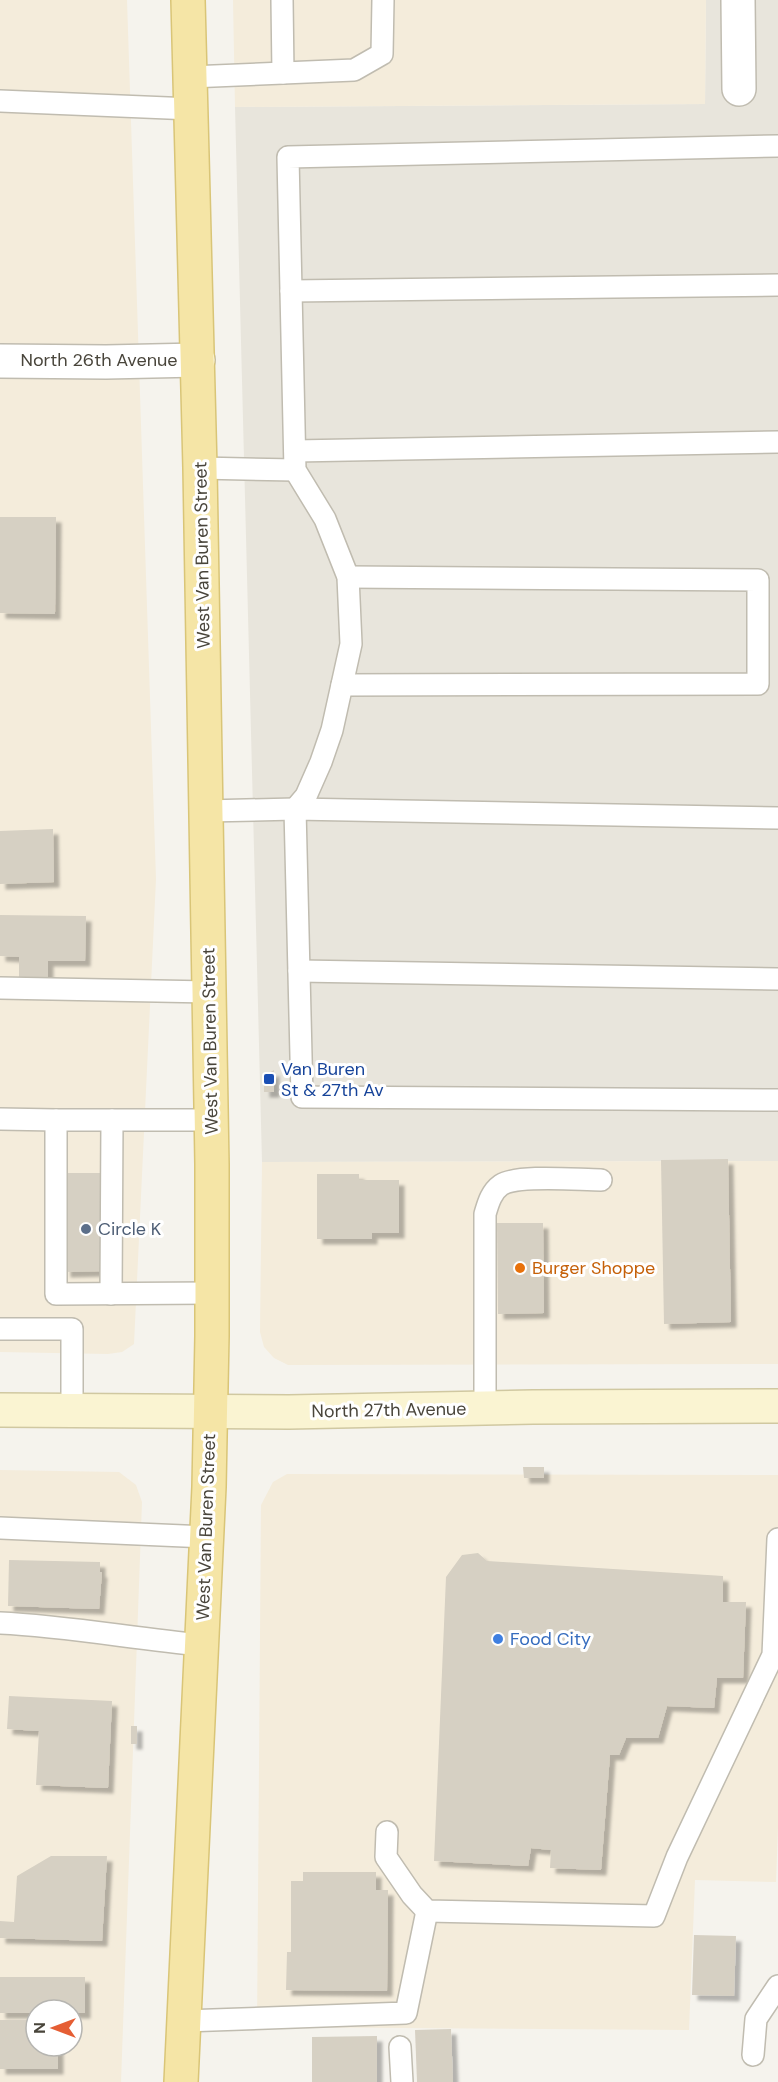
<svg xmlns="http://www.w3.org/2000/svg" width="778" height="2082" font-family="'DM Sans',sans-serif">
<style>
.residential{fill:#e8e5dc}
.commercial{fill:#f4ecdb;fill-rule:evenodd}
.building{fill:#d6d0c3;filter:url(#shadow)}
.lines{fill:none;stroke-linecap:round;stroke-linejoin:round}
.service-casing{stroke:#c0bcb0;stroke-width:24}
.minor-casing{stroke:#c0bcb0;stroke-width:36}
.secondary-casing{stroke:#d0c8a1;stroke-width:36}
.primary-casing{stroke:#d9c577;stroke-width:36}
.service{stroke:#fff;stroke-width:21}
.minor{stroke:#fff;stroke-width:33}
.secondary{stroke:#faf4d2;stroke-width:33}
.primary{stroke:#f5e5a6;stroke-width:33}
.transit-dot{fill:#1a4fb4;stroke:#fff;stroke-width:2}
.service-dot{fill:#5c6f8a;stroke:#fff;stroke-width:2}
.food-dot{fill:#e8710a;stroke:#fff;stroke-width:2}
.shop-dot{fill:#3f7fe0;stroke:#fff;stroke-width:2}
.labels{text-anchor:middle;stroke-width:6;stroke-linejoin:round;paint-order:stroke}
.street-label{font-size:18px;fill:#49453b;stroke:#fff}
.transit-label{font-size:18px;fill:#164399;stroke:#fff;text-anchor:start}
.service-label{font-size:18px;fill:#4e5e75;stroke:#fff;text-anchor:start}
.food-label{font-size:18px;fill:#c56008;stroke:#fff;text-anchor:start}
.shop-label{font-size:18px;fill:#366cbe;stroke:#fff;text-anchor:start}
</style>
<defs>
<filter id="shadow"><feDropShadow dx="5.5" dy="5.5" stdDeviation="1.5" flood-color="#0004"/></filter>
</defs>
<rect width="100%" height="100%" fill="#f5f3ed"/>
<!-- residential -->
<polygon class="residential" points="706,0 778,0 778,1161 262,1162 235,107 705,104"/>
<!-- commercial -->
<g class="commercial">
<polygon points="0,0 127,0 156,879 134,1344 122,1352 108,1354 0,1352"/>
<polygon points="233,0 706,0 705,104 235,107"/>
<polygon points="778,1161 778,1364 288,1365 274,1358 264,1347 260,1332 262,1162"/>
<path d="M0,1470L119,1472L136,1485L142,1502L121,2082H0ZM36,2010H72V2046H36Z"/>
<polygon points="287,1474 778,1475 778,1828 776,1882 695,1880 689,2030 257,2027 261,1505 273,1482"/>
</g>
<!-- building -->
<g class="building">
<polygon points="0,517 56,517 55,614 0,613"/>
<polygon points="53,829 54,882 0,884 0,831"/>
<polygon points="0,915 86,916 85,961 48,961 48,982 19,981 19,957 0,956"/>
<polygon points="274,1070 274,1092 264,1092 264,1076"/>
<polygon points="728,1159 731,1322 664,1324 661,1160"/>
<polygon points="64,1173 103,1173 104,1271 65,1272"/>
<polygon points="317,1174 359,1174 359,1180 399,1180 399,1233 372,1233 372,1239 317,1239"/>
<polygon points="497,1223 543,1223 544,1313 498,1314"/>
<polygon points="523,1467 544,1467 544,1478 524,1478"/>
<polygon points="478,1553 487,1561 723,1576 723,1602 746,1602 743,1678 717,1678 714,1708 667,1706 658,1738 626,1738 619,1755 610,1755 601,1870 550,1868 551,1850 531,1848 528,1866 434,1861 446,1577 462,1555"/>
<polygon points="9,1560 100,1562 100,1572 102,1572 99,1609 8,1606"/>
<polygon points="9,1696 112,1701 108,1788 36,1785 39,1731 7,1729"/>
<rect x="131" y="1726" width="6" height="18"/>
<polygon points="51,1856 107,1856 102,1941 0,1938 0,1921 14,1922 17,1876"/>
<polygon points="303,1872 376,1872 376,1890 388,1890 387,1991 286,1990 287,1952 291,1952 291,1881 303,1881"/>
<polygon points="694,1935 736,1936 734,1996 692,1995"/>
<polygon points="0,1977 85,1977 85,2013 72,2013 72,2010 36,2010 36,2013 0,2013"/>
<polygon points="0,2020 36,2020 36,2046 58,2046 58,2069 0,2069"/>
<polygon points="451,2029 453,2082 417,2082 415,2030"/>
<polygon points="377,2036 377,2082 312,2082 312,2037"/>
</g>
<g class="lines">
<!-- service casing -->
<g class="service-casing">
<g id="service">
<polyline points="282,0 283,73"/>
<polyline points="190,77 354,70 382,54 383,0"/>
<polyline points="0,101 192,109"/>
<polyline points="778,146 288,157 295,470 325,519 348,577 351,644 332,730 321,762 306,796 295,809 302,1097 778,1100"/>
<polyline points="291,291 778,285"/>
<polyline points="295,451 778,442"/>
<polyline points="200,468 295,470"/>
<polyline points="342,685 758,684 758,580 348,577"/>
<polyline points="206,811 295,809 778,818"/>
<polyline points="299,971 778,979"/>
<polyline points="0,988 209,992"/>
<polyline points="0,1119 56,1120"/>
<polyline points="211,1120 56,1120 56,1294 212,1293"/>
<polyline points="111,1294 112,1120"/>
<polyline points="0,1329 72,1329 72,1410"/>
<path d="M485,1409V1214C488,1204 491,1192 501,1185C518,1174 578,1180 601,1180"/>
<polyline points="0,1528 207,1537"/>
<path d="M0,1623C67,1626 135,1639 202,1645"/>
<polyline points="387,1832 386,1857 412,1895 427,1911 654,1916 677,1857 773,1655 778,1539"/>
<polyline points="184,2021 406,2013 427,1911"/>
<polyline points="400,2047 402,2082"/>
<polyline points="753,2055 756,2019 778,1986"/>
</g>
</g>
<!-- minor casing -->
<g class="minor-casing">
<g id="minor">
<polyline points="738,0 739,89"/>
<polyline points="0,361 106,362 198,360"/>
</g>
</g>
<!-- secondary casing -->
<g class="secondary-casing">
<polyline id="secondary" points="0,1410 289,1412 533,1407 778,1406"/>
</g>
<!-- primary casing -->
<g class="primary-casing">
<polyline id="primary" points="181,2082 209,1487 212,1336 212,1164 200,468 188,0"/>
</g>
<!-- service -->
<use href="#service" class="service"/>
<!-- minor -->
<use href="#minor" class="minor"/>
<!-- secondary -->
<use href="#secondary" class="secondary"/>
<!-- primary -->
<use href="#primary" class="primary"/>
</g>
<!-- markers -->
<rect class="transit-dot" x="263" y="1073" width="12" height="12" rx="3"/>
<circle class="service-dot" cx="86" cy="1229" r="6"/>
<circle class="food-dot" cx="520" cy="1268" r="6"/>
<circle class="shop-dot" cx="498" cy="1639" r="6"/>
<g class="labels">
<!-- street labels -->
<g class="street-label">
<text x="99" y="366">North 26th Avenue</text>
<text transform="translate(202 555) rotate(-91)" y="6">West Van Buren Street</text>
<text transform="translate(210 1041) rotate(-91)" y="6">West Van Buren Street</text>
<text transform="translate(389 1410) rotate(-1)" y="6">North 27th Avenue</text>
<text transform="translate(206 1527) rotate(-88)" y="6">West Van Buren Street</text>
</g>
<!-- transit labels -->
<g class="transit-label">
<text x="281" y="1075">Van Buren<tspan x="281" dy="21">St &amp; 27th Av</tspan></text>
</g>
<!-- service labels -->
<g class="service-label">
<text x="98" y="1235">Circle K</text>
</g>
<!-- food labels -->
<g class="food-label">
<text x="532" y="1274">Burger Shoppe</text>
</g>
<!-- shop labels -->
<g class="shop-label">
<text x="510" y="1645">Food City</text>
</g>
</g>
<!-- north arrow -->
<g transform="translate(54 2028) rotate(270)"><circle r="28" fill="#ffffff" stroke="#b6b5b1" stroke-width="1.5"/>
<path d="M0-4.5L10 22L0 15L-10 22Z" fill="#e55e34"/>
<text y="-9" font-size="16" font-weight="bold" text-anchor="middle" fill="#49453b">N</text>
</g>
</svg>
